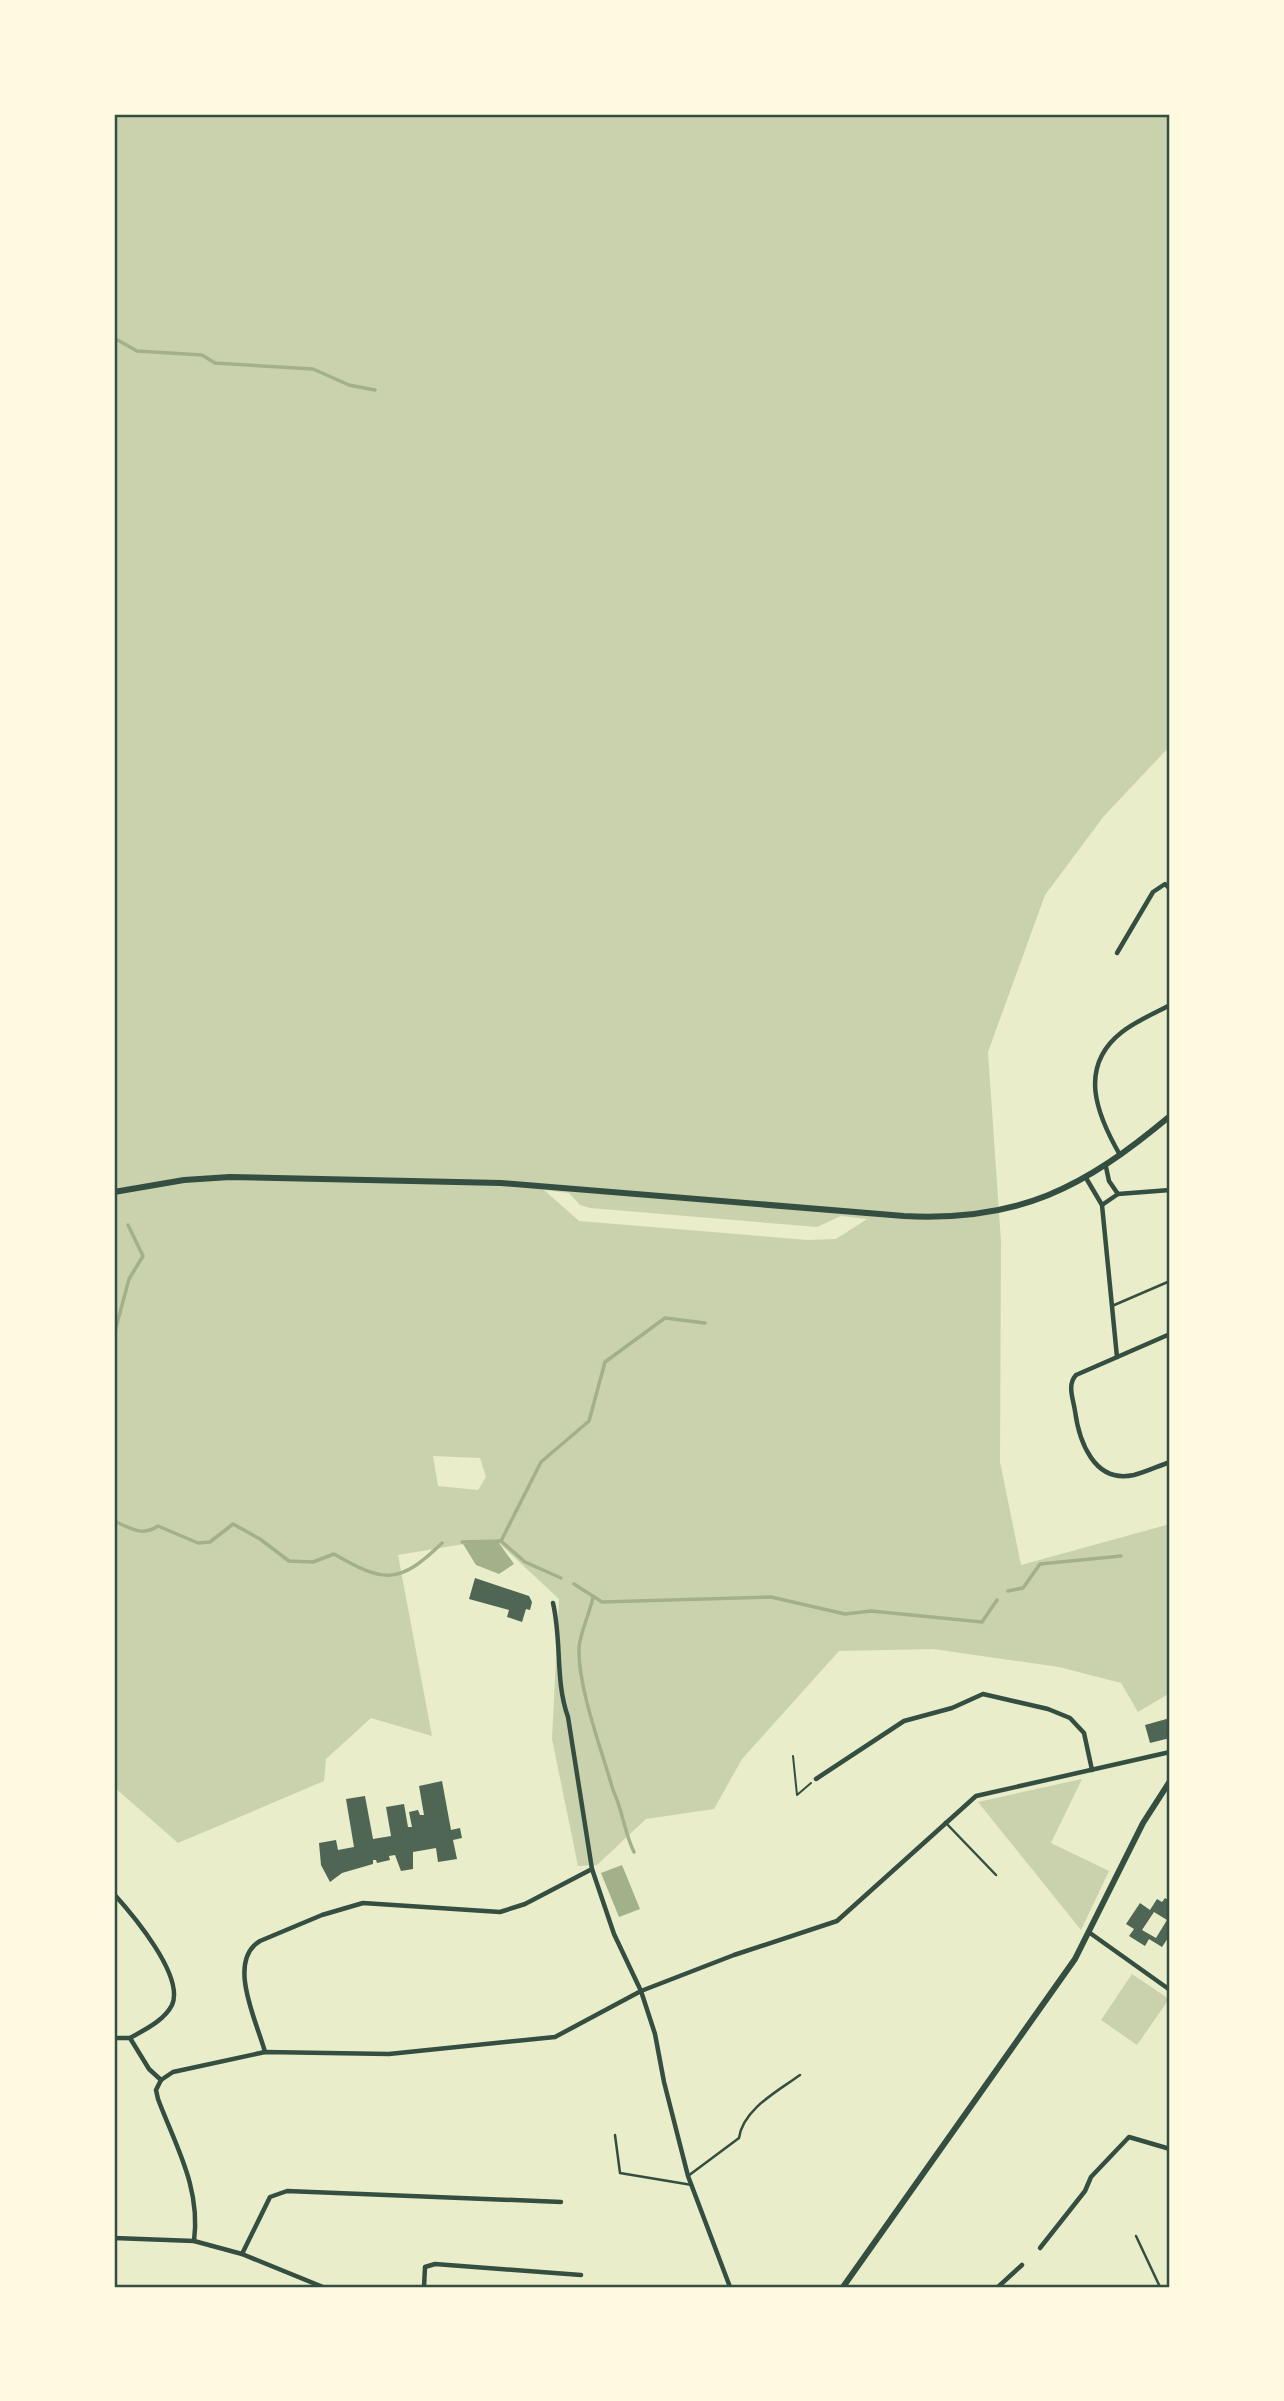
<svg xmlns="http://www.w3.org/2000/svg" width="1284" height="2401" font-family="Spectral,serif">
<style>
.green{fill:#cad2ad;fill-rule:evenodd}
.water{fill:#a3b18a}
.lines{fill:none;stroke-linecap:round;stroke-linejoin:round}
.stream{stroke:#a3b18a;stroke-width:3.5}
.building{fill:#4f6655;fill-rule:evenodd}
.path{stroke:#344e41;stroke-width:2}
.service{stroke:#344e41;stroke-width:2.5}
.minor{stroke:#344e41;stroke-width:4.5}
.secondary{stroke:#344e41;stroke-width:6}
.neatline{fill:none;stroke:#344e41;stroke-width:2.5}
</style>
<rect width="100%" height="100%" fill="#e9edc9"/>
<!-- green -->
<g class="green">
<path d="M114,114H1170V746L1104,816L1045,895L988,1052L1001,1242L1000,1462L1021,1565L1170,1524V1693L1138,1712L1121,1683L1059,1667L933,1649L839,1651L742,1759L714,1809L646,1819L597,1865L578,1866L552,1739L559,1599L499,1543L482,1541L398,1555L432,1736L371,1718L326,1759L324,1781L178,1843L114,1787ZM544,1190L569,1193L580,1205L590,1208L817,1227L841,1216L867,1219L836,1239L808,1240L579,1221ZM433,1456L480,1458L486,1477L478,1490L438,1486Z"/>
<polygon points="1082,1779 1051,1843 1109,1871 1081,1930 978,1802"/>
<polygon points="1132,1974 1169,1999 1137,2045 1101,2020"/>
</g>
<!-- water -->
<g class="water">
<polygon points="482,1541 499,1543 514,1564 499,1574 476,1565 463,1544"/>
<polygon points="622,1865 640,1909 619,1917 601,1873"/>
</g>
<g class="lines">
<!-- stream -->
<g class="stream">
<polyline points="114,338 137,351 202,355 215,363 313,369 349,385 375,390"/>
<polyline points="114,1335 129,1279 143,1256 128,1225"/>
<path d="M114,1521C130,1528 142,1537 158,1526L198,1543L210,1542L233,1524L260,1539L289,1561L313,1562L334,1554C384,1583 399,1585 442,1543"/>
<polyline points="501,1541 541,1462 589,1421 605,1362 665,1318 705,1323"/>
<polyline points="462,1542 501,1541 525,1562 561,1578"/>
<polyline points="574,1584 602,1602 771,1597 845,1614 871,1611 982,1622 997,1600"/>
<polyline points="1008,1591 1023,1588 1040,1564 1121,1556"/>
<path d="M593,1597C590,1613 579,1635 579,1649C578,1688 602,1751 613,1790C623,1811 624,1832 634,1852"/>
</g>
</g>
<!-- building -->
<g class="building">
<polygon points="475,1578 529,1596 532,1602 530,1610 526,1609 522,1622 507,1617 509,1610 469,1599"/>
<polygon points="1170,1718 1170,1738 1150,1743 1145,1725"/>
<polygon points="442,1781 451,1830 460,1828 462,1838 453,1840 457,1859 438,1862 436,1848 413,1852 413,1869 401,1871 395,1855 389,1856 390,1860 377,1863 376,1860 373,1860 373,1864 342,1873 330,1882 321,1865 319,1843 336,1840 338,1850 354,1847 346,1799 365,1796 373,1839 391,1836 386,1807 404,1804 408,1827 412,1827 409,1812 418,1810 420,1815 424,1815 419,1786"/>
<path d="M1165,1898L1170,1901V1935L1162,1947L1149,1939L1145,1946L1129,1936L1134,1929L1126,1924L1140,1903L1150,1910L1157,1899L1162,1902ZM1154,1912L1167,1920L1156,1938L1142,1930Z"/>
</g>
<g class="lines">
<!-- path -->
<polyline class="path" points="793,1756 797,1795 811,1783"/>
<!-- service -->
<g class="service">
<polyline points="1112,1306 1170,1281"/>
<polyline points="945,1822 996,1875"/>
<polyline points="615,2135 620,2173 692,2185"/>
<path d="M688,2176L739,2138C743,2109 778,2091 800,2075"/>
<polyline points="1136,2236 1160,2287"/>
</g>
<!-- minor -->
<g class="minor">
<polyline points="1117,953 1153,892 1165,884 1170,889"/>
<path d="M1120,1155C1097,1115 1077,1067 1122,1032C1136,1021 1155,1013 1170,1005"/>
<polyline points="1106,1167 1109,1181 1118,1194 1170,1190"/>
<polyline points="1086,1178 1102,1205 1117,1357"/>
<polyline points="1102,1205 1118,1194"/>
<path d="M1170,1334L1076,1375C1067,1385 1073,1398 1075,1411C1079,1441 1094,1484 1134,1475C1146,1472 1158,1466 1170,1462"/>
<path d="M553,1603C562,1642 555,1681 568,1717L592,1869L614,1934L641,1991L655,2034L664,2082L688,2176L730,2287"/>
<polyline points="816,1779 904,1721 952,1708 983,1694 1048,1709 1070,1718 1084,1733 1092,1770"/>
<path d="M114,1894C132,1914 185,1976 172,2005C164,2021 144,2030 130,2038L149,2069L161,2080"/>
<polyline points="1090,1933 1170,1990"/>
<polyline points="114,2038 130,2038"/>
<path d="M265,2052C257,2022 226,1961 260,1941L322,1915L363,1903L500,1912L525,1904L592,1869"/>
<polyline points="161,2080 173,2072 265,2052 389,2054 555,2037 641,1991 734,1955 837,1921 976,1796 1170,1752"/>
<path d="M161,2080L156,2090L158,2099C176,2147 201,2188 194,2241"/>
<polyline points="114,2238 194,2241 242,2254 323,2287"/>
<polyline points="1040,2248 1085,2191 1091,2177 1129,2137 1170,2149"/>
<polyline points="242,2254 270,2197 287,2191 561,2202"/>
<polyline points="424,2287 425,2267 435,2264 581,2275"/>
<polyline points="998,2287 1022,2265"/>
</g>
<!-- secondary -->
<g class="secondary">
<path d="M114,1192L184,1180L230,1177L501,1183L904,1216C1019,1222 1084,1188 1170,1116"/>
<polyline points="843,2287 1075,1959 1143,1823 1170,1781"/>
</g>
</g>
<!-- border -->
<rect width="1284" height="2401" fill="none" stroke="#fefae0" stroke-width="231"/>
<rect x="116" y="116" width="1052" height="2170" class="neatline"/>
</svg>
